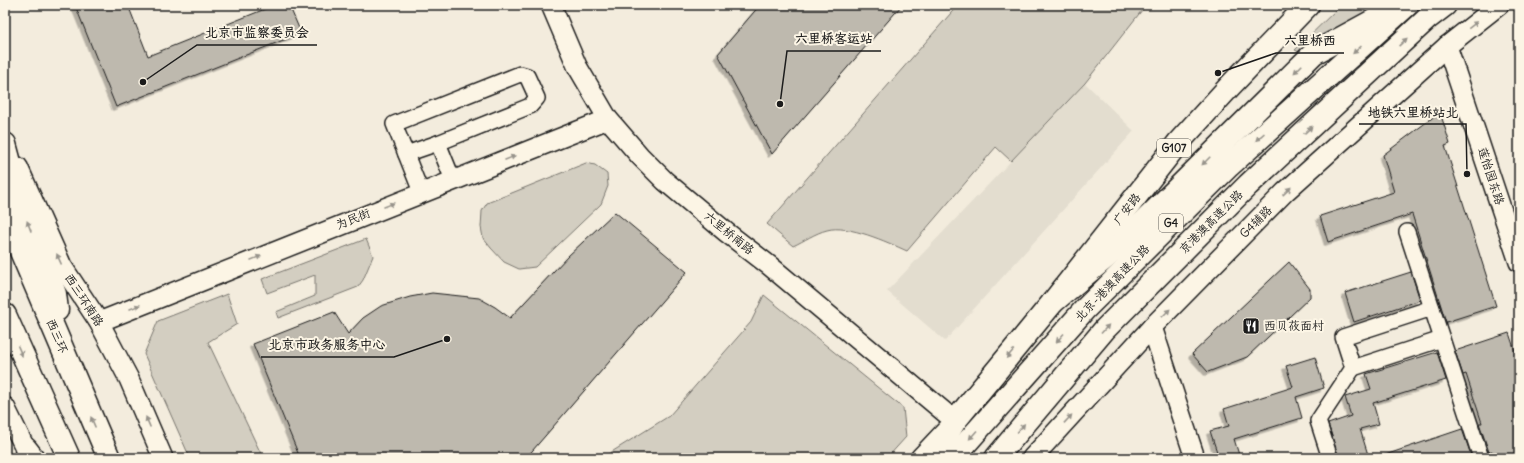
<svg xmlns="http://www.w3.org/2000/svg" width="1524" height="463" font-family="Delius,'LXGW WenKai TC',sans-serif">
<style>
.built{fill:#e3ddcf}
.green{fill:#d3cec1;stroke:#78756e}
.building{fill:#beb9ae;stroke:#1c1c1c;filter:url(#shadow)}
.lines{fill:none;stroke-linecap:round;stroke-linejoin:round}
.minor-casing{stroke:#1c1c1c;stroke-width:18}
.tertiary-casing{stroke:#1c1c1c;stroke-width:22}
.trunk-casing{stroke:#1c1c1c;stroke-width:25}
.motorway-casing{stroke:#1c1c1c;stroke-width:25}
.minor{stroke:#fcf5e5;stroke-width:15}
.tertiary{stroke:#fcf5e5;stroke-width:19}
.trunk{stroke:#fcf5e5;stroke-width:22}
.motorway{stroke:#fcf5e5;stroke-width:22}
.oneway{fill:#97938b}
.labels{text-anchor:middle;stroke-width:4;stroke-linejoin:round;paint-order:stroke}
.shield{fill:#fcf5e5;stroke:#5f5d58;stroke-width:1}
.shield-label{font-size:11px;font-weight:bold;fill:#1c1c1c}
.street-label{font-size:12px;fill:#1c1c1c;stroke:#fcf5e5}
.poi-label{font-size:12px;fill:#1c1c1c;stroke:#fcf5e5;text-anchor:start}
.leader{fill:none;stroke:#1c1c1c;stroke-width:1.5}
.callout-dot{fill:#1c1c1c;stroke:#fcf5e5;stroke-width:1.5}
.callout-label{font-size:13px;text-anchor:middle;font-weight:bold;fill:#1c1c1c;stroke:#fcf5e5;stroke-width:4;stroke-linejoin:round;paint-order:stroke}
</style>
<defs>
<filter id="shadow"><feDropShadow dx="-3.5" dy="3.5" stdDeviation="0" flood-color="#0004"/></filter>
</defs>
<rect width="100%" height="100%" fill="#f3ecdd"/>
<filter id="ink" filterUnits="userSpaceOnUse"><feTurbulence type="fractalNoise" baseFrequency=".025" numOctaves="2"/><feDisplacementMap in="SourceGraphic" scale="8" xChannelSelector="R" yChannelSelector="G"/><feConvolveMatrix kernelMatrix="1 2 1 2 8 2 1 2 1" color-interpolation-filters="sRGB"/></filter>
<g filter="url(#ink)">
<!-- built -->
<polygon class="built" points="1085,83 1134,131 945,341 887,291"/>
<!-- green -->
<g class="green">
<path d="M958,5H1146L1085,83L1011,161L996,147L907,251C887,242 848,224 827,230C815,233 804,241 793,246L767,224Z"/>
<polygon points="1341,5 1386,5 1305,55 1295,50"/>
<polygon points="586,163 595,165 607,174 608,186 601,204 535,267 519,269 504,262 491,248 483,238 481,227 482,211 487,203"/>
<polygon points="366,239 373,256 363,280 358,287 278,318 276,312 315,296 315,275 267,293 262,279"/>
<polygon points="227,294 237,324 208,342 263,458 190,458 144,354 158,321"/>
<polygon points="764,295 903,408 906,437 887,458 602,458 669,416 751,322"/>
</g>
<!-- building -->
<g class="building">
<polygon points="75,5 128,5 148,56 275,5 289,5 301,33 116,107"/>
<polygon points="760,5 902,5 772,154 718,54"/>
<polygon points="1440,112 1450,144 1445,146 1496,306 1446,322 1412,214 1328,242 1320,216 1394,192 1383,155"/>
<polygon points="615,212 687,272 526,458 300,458 253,344 334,312 348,334 363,318 381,306 410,297 432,293 479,298 495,307 510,318 568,256"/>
<polygon points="1289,262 1310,289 1310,297 1247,357 1208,372 1192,354"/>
<polygon points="1411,272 1420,300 1354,322 1345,293"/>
<polygon points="1509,333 1519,363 1519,458 1494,458 1492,451 1489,452 1479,423 1482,423 1466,374 1463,375 1455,351"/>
<polygon points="1437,352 1446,380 1373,403 1379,424 1360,429 1369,458 1339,458 1328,424 1351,416 1345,397 1371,389 1366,374"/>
<polygon points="1315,357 1324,388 1296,397 1302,418 1234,439 1240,458 1219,458 1210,431 1229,426 1224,409 1293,387 1286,366"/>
<polygon points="1462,429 1472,458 1382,458 1382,456"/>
</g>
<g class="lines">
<!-- minor casing -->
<g class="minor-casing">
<g id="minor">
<polyline points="406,154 438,143"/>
<polyline points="421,192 394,124 520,74 527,76 537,98 530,106 438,143 453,180"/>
<polyline points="1407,232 1481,458"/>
<polyline points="1432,308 1343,337 1353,368 1442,339"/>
<polyline points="1330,458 1318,421 1353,368"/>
</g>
</g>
<!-- tertiary casing -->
<g class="tertiary-casing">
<g id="tertiary">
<polyline points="551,5 577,66 608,119 640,156 665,181 726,232 770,266 955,421 920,458"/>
<polyline points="1447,46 1519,262"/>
<polyline points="18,167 62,266 99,322 129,379 163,458"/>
<polyline points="99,322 608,119"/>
<polyline points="1152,327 1195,458"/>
<polyline points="5,407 30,458"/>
<polyline points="1032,458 1152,327 1285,192 1447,46 1499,5"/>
</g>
</g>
<!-- trunk casing -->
<g class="trunk-casing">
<g id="trunk">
<polyline points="5,144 22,207 55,294 57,310"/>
<polyline points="5,214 109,458"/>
<polyline points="5,315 69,458"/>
<polyline points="955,421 1053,302 1178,143 1230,86 1308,5"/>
<polyline points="26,449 33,458"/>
</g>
</g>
<!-- motorway casing -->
<g class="motorway-casing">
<g id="motorway">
<polyline points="1053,302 1116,249 1314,53 1382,16"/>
<polyline points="933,458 955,421"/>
<polyline points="953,458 1085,309 1229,166 1407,5"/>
<polyline points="996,458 1105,329 1248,185 1428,18 1445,5"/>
</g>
</g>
<!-- minor -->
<use href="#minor" class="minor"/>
<!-- tertiary -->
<use href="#tertiary" class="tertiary"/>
<!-- trunk -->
<use href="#trunk" class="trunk"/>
<!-- motorway -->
<use href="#motorway" class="motorway"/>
</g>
<!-- one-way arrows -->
<defs><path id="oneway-solid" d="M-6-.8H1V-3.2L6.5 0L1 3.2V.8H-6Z"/></defs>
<g class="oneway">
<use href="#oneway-solid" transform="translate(1473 25) rotate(-38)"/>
<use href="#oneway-solid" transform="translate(1403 42) rotate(-43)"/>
<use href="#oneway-solid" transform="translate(1357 50) rotate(138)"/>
<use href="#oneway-solid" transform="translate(1298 69) rotate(135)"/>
<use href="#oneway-solid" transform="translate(1308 130) rotate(-43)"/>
<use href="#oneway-solid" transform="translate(1260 137) rotate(138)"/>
<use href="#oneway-solid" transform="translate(510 158) rotate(-22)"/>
<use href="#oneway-solid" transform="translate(1206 161) rotate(135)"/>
<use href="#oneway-solid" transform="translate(1287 191) rotate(-44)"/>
<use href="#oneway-solid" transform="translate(389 205) rotate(-22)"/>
<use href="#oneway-solid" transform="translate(29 226) rotate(-111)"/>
<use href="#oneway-solid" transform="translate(256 258) rotate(-22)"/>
<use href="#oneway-solid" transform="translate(59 259) rotate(-114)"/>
<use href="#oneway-solid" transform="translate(135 307) rotate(-22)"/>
<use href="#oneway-solid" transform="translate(1166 313) rotate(-45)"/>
<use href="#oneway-solid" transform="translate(1105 329) rotate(-48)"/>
<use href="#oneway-solid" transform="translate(1060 338) rotate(132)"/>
<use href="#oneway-solid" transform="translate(20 351) rotate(66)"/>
<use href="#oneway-solid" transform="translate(1010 354) rotate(130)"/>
<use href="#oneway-solid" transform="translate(1068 419) rotate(-47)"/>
<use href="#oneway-solid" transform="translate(93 422) rotate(-113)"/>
<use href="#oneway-solid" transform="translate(148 422) rotate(-113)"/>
<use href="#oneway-solid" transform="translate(1021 428) rotate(-50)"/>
<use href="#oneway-solid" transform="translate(973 435) rotate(132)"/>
</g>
</g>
<!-- icons -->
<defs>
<g id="restaurant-square" transform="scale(0.9)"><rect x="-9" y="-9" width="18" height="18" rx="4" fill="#1c1c1c" stroke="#fcf5e5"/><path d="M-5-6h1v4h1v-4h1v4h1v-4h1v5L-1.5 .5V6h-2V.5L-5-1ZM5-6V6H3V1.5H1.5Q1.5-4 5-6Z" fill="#fff"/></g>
</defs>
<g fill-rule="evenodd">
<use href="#restaurant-square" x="1251" y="326"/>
</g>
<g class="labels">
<!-- shield labels -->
<g class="shield">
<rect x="1157" y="139" width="34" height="18" rx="3"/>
<rect x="1159" y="214" width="24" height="18" rx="3"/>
</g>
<g class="shield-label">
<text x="1174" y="152">G107</text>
<text x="1171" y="227">G4</text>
</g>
<!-- street labels -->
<g class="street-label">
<text transform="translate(1491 176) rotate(72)" y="4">莲怡园东路</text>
<text transform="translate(1127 209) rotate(-52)" y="4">广安路</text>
<text transform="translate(353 219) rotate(-22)" y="4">为民街</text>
<text transform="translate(1211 222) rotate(-45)" y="4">京港澳高速公路</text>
<text transform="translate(1256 222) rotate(-45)" y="4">G4辅路</text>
<text transform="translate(729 233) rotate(39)" y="4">六里桥南路</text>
<text transform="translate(1112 283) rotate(-46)" y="4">北京-港澳高速公路</text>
<text transform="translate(84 300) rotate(57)" y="4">西三环南路</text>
<text transform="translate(57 336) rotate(67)" y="4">西三环</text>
</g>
<!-- poi labels -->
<g class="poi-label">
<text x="1264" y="330">西贝莜面村</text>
</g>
</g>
<!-- callouts -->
<path class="leader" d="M143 82L197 45H317M780 104L787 51H881M1218 73L1276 53H1344M1467 174L1466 124H1359M447 339L394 357H261"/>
<g class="callout-dot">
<circle cx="143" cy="82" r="4"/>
<circle cx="780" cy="104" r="4"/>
<circle cx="1218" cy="73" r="4"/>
<circle cx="1467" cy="174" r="4"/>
<circle cx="447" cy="339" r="4"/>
</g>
<g class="callout-label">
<text x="257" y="37">北京市监察委员会</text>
<text x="834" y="43">六里桥客运站</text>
<text x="1310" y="45">六里桥西</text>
<text x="1413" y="117">地铁六里桥站北</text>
<text x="327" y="349">北京市政务服务中心</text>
</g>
<!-- margin -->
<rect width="1524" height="463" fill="none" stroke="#fcf5e5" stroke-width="20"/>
<rect x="10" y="10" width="1504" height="443" fill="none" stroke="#1c1c1c" stroke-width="1.5" filter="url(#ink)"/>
</svg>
